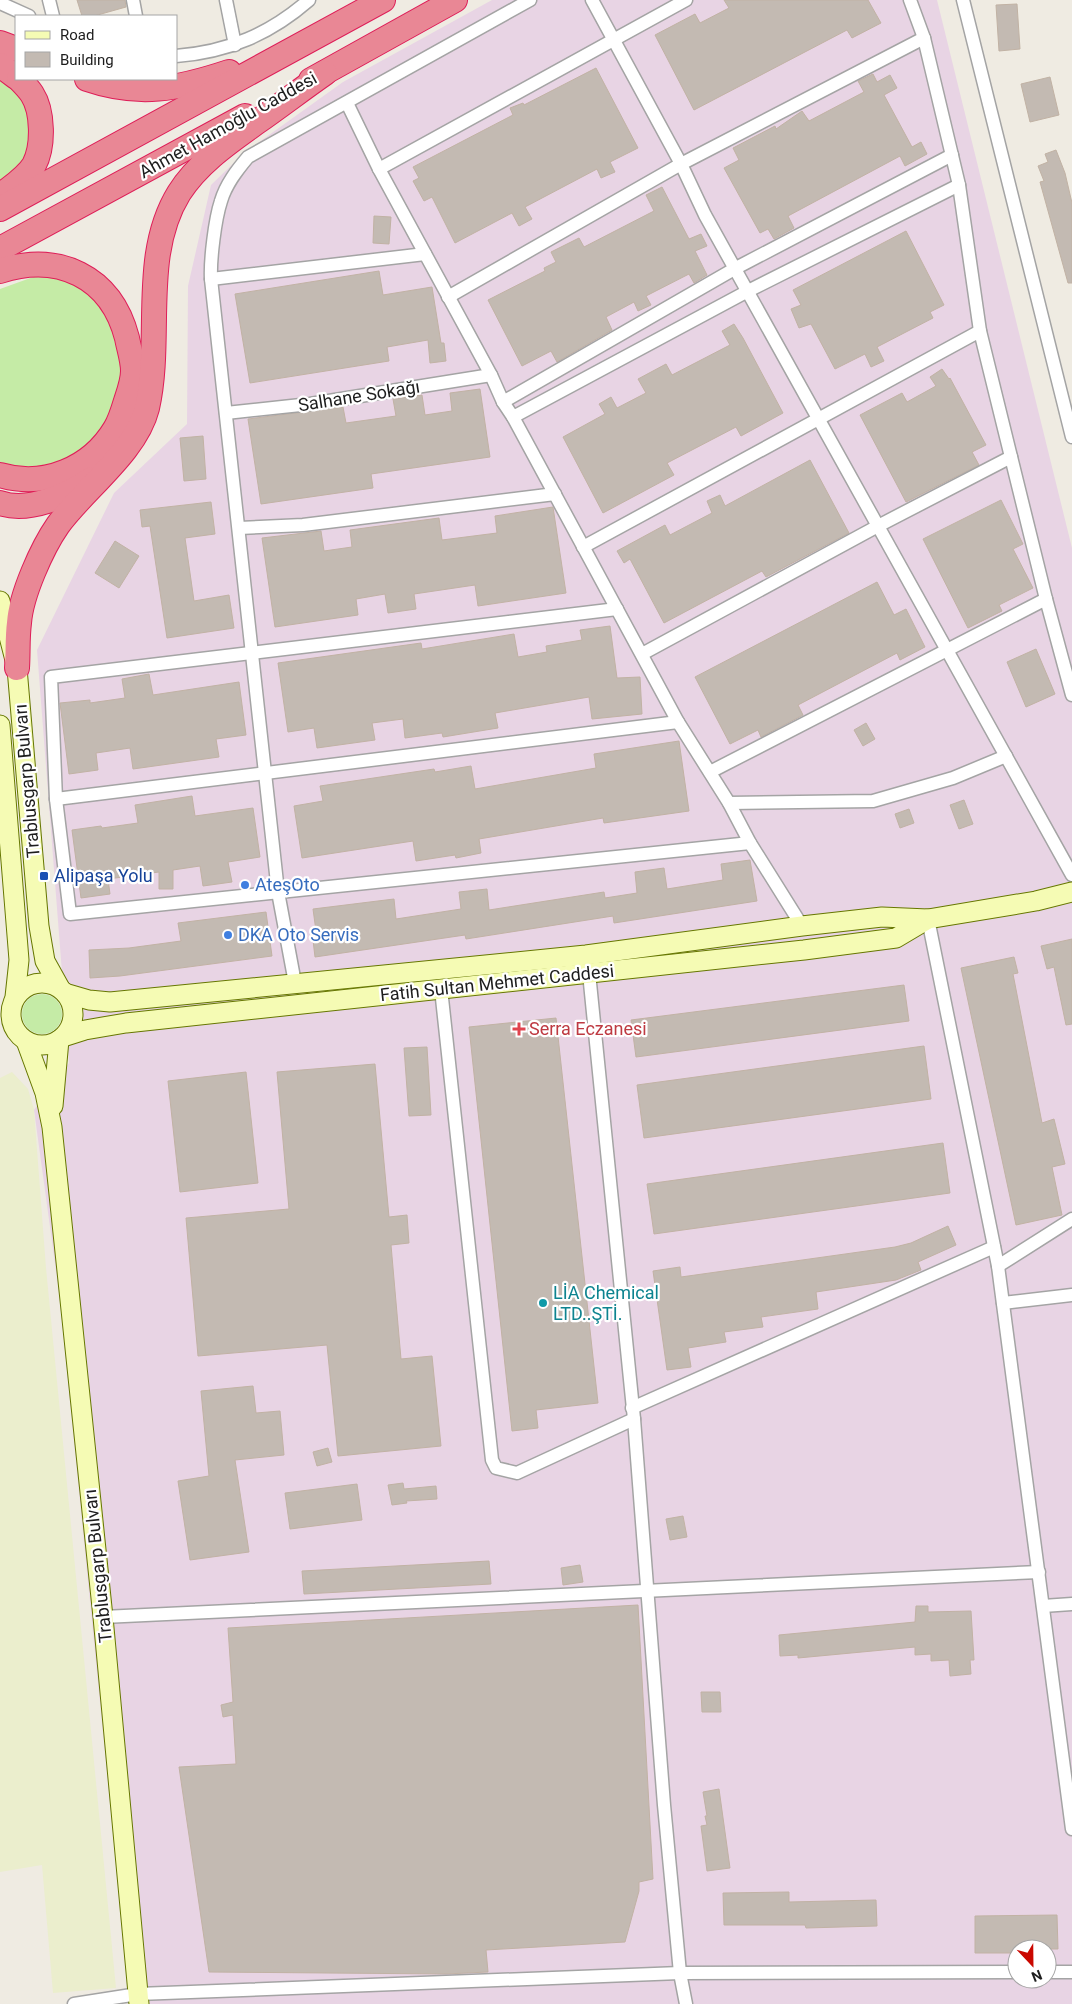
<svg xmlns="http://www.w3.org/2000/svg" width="1072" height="2004" font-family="Roboto,sans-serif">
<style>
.industrial{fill:#e8d4e4;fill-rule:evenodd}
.farmland{fill:#ebeecd}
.grass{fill:#c5eba6}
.building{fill:#c3bab2;stroke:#c1b2a4}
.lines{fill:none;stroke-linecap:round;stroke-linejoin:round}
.street-casing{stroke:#a4a4a4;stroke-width:15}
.secondary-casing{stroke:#667701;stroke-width:21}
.highway-casing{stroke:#de1e58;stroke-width:26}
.street{stroke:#fff;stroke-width:12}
.secondary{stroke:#f5fbb4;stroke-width:19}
.highway{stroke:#e98795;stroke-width:24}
.transit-dot{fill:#1a4fb4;stroke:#fff;stroke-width:2}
.shop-dot{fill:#3f7fe0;stroke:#fff;stroke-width:2}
.health-dot{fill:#e0444e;stroke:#fff;stroke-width:2}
.culture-dot{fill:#0f9aa8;stroke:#fff;stroke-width:2}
.labels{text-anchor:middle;stroke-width:4.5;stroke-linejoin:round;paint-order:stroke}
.street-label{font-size:18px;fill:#1d1d1d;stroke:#fff}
.transit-label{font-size:18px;fill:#164399;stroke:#fff;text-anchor:start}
.shop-label{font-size:18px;fill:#366cbe;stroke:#fff;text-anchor:start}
.health-label{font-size:18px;fill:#be3a42;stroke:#fff;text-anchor:start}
.culture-label{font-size:18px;fill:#0d838f;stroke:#fff;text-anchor:start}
</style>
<rect width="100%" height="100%" fill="#efebe2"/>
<!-- industrial -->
<path class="industrial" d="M492,0H937L1072,548V2004H130L60,1300L34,1110L69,1063L37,650L114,493L187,424L188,286L211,185L244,153L343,82ZM1017,1949H1047V1979H1017Z"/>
<!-- farmland -->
<polygon class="farmland" points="12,1072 28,1089 34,1110 46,1268 116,1988 53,1993 42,1865 0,1872 0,1078"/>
<!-- grass -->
<g class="grass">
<polygon points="0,73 26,93 32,158 0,186"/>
<polygon points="36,276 60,276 99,294 124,345 119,413 60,472 0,467 0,289"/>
<circle cx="42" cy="1014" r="20"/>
</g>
<!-- building -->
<g class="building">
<polygon points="77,0 125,0 126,7 94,16 82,16"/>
<polygon points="724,0 868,0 881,23 852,38 847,30 694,110 655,35 695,14 700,23 729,8"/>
<polygon points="1017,4 1020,49 999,51 996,5"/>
<polygon points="596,68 638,148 610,162 615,172 601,178 597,169 525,207 532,219 519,226 512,213 455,243 432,197 424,201 413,181 419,178 413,167 513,115 510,108 523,103 524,105"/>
<polygon points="873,74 877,82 890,75 897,88 884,95 912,147 921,142 927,154 905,166 900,156 788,216 794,228 774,239 768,229 760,233 724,168 739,160 733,148 775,126 776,129 802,111 809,121 864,92 858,81"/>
<polygon points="1050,77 1059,115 1030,122 1021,84"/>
<polygon points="1056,150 1065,173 1072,203 1072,283 1068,283 1040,182 1044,181 1038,166 1048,162 1045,154"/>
<polygon points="662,187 689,239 701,234 707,246 695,251 707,275 694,283 689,274 646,296 651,305 638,311 634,302 606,317 612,330 557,362 551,351 522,366 488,300 545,271 544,268 556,262 551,252 579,238 584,247 654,211 646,195"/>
<polygon points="374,216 391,217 389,244 373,243"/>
<polygon points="906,231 944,305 930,312 933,318 877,347 884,361 871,367 865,354 835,369 811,324 799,328 791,309 801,305 793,290"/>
<polygon points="379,271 383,295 432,287 441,343 444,343 446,361 430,363 428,340 387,347 389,361 250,383 235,294"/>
<polygon points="734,324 743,338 783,413 741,436 736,427 667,463 674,475 603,513 563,437 605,414 599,404 611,397 617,408 646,393 638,379 666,364 672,375 730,345 722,331"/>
<polygon points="942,369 949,379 950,378 986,445 972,452 979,465 906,502 860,415 902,393 907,402 936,386 930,377"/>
<polygon points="480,389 490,457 371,474 373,488 261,504 248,419 343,407 346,423 396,416 393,399 422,395 425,415 452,411 450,393"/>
<polygon points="203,436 206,479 184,481 180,438"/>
<polygon points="810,460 849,533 766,577 762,571 664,623 630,559 624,563 617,551 665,525 670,535 712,513 707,501 720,495 725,506"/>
<polygon points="1001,500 1023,544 1013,549 1033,588 999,605 1002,611 968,628 923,539"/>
<polygon points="211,502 215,534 185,538 194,601 229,595 234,628 167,638 150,526 142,527 140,510"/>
<polygon points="553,507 566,593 478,606 475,585 414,594 416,609 388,613 385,594 356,599 358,615 275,627 262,538 321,531 324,551 352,547 350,530 439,518 442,540 497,533 495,516"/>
<polygon points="115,541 139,556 119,588 95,573"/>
<polygon points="877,582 894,615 906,609 925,647 900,660 897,653 798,705 803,715 761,737 758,730 730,744 695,677"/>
<polygon points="610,626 617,678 640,677 642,714 592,719 589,697 495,713 498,728 443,737 442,733 405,738 403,719 372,723 375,740 317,748 314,728 288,732 278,663 421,643 422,649 514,634 518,657 547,652 546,646 582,640 580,630"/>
<polygon points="1036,649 1055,694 1026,707 1007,662"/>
<polygon points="149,674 153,695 239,682 246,735 216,739 219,757 133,769 130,748 96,753 98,770 69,774 60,703 90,700 90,703 125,698 122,679"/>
<polygon points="866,723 875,739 863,746 854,730"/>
<polygon points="679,741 689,811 604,823 603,818 479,839 481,853 456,858 455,855 416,861 413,841 302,858 294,806 323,801 320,786 434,769 435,772 471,766 475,789 596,768 594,754"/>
<polygon points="192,796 195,816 253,808 260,857 228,862 232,882 203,886 200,866 173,870 173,889 159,889 159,872 108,879 110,894 81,898 72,830 101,826 102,828 138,823 135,805"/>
<polygon points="964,800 973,824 959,829 950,805"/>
<polygon points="909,809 914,823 900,828 895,814"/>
<polygon points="750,860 757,901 614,923 613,916 466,939 465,935 315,957 312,932 316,931 313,909 394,899 396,919 461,909 459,892 487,889 489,910 604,892 605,898 637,893 635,872 664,868 667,889 723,880 721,864"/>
<polygon points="266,912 272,956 120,976 90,978 89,950 129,948 181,941 178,923"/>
<polygon points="1072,939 1072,1024 1066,1025 1054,967 1047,969 1041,946"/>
<polygon points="1014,957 1018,973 1013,974 1042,1123 1054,1119 1065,1164 1052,1167 1062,1215 1016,1225 961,968"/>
<polygon points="904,985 909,1021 636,1057 631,1020"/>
<polygon points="556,1018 598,1403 536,1410 538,1428 512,1431 469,1027"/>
<polygon points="924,1046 931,1099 644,1138 637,1085"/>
<polygon points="427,1047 431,1115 409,1116 404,1048"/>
<polygon points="375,1064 389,1217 407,1215 409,1243 391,1245 401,1359 432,1356 441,1446 338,1456 327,1345 198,1356 186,1218 289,1209 277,1072"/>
<polygon points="246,1072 258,1183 180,1192 168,1081"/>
<polygon points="943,1143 950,1193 654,1234 647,1184"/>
<polygon points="948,1226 956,1245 918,1262 921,1270 896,1280 816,1292 818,1309 761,1317 763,1327 724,1332 726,1342 688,1348 691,1367 667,1370 653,1271 680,1267 681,1277 895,1247 911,1243"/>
<polygon points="253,1386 256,1413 280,1411 284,1455 235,1460 249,1552 190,1560 178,1481 209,1476 201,1391"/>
<polygon points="328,1448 332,1462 317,1466 313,1452"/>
<polygon points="403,1483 404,1489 436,1486 437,1499 406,1501 407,1503 392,1505 388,1485"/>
<polygon points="357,1484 362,1520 290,1529 285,1493"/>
<polygon points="683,1516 687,1537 670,1540 666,1519"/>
<polygon points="489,1561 491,1584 304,1594 302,1571"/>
<polygon points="580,1565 583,1582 563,1585 561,1568"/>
<polygon points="638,1605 653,1879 639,1882 639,1891 625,1942 486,1950 488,1972 446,1974 209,1972 179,1767 236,1764 233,1715 223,1717 221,1705 233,1702 228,1628"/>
<polygon points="916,1606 928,1606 928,1612 971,1611 974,1660 970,1660 971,1674 950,1676 949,1660 931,1661 931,1654 915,1655 915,1647 798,1658 798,1655 780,1656 779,1635 915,1622"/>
<polygon points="701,1692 720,1692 721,1712 702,1712"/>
<polygon points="719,1789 730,1868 707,1871 701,1826 707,1825 705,1816 707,1816 703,1792"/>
<polygon points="789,1892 789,1902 876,1900 877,1926 806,1928 805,1925 724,1925 723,1893"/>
<polygon points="1057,1915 1058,1949 1017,1949 1017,1953 975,1953 975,1916"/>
</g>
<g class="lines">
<!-- street casing -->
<g class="street-casing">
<g id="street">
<polyline points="49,0 53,16"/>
<polyline points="133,0 136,16"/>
<polyline points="226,0 235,45"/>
<polyline points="592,0 681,164 705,215 1072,875"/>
<polyline points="910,0 924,38 959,185 980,331 1046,599 1072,695"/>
<polyline points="963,0 1072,437"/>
<polyline points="0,3 29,16"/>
<path d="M176,56C228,52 270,34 309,0"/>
<polyline points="347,103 379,169 491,375 503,402 513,417 678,722 729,803 750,843 802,926"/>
<polyline points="379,169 686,0"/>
<polyline points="211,279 425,254"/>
<polyline points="448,297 681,164 924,38"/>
<polyline points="503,402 736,268 952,155"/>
<polyline points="226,413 310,404 491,375"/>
<polyline points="513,417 748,291 959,185"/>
<polyline points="239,528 303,525 555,494"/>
<polyline points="583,547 980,331"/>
<polyline points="617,609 51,677 56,799 70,914 750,843"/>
<polyline points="642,654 878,526 1011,457"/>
<polyline points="710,772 1046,599"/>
<polyline points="56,799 678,722"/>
<polyline points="729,803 873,801 953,778 1006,756"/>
<polyline points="928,919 998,1266 1072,1829"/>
<polyline points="589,973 634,1419 664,1805 680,1973 686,2004"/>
<path d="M295,983L278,892L211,279C210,260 215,219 221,201C226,184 237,170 248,157L530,0"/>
<polyline points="441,989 492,1460 496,1468 517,1473 634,1419"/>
<polyline points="998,1266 1072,1219"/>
<polyline points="1003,1303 1072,1295"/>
<polyline points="632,1408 994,1247"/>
<polyline points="1043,1606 1072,1604"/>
<polyline points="103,1617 1039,1572"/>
<polyline points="1047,1972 1072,1972"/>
<polyline points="74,2004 138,1994 680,1973 1017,1972"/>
</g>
</g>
<!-- secondary casing -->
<g class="secondary-casing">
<g id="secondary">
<polyline points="0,601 17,668 39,926 45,961 60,988"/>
<polyline points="0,725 19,960 15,997"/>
<circle cx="42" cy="1014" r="31"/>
<polyline points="65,993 89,1000 110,1002 586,955 802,926 882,917 928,919 1036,901 1072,892"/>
<polyline points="63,1037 85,1030 126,1023 804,950 896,938 928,919"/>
<polyline points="26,1041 45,1093 52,1127 103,1617 139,2004"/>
<polyline points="53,1106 59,1040"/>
</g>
</g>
<!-- highway casing -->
<g class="highway-casing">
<g id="highway">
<polyline points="0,43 16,49"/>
<polyline points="0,65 16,77"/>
<path d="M87,79C139,97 178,89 229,72"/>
<polyline points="311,80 455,0"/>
<path d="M0,196C11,187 26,178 34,165C44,146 43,111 32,94C28,88 23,83 19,79"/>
<polyline points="0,209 383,0"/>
<polyline points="0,249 245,116"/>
<path d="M0,271C58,252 111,276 127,338C129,349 133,360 133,371C133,381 129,392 126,401C123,411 120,421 115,429C91,469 44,488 0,475"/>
<path d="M0,503C29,513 68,495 92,479"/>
<path d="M17,668C18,653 17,638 19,623C21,595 42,548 58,525C84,489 136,452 147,408C163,338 140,256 179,193C198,163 229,142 257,122C280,106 302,89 325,73"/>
</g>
</g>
<!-- street -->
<use href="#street" class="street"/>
<!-- secondary -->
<use href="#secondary" class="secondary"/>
<!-- highway -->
<use href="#highway" class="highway"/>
</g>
<!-- markers -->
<rect class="transit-dot" x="39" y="871" width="10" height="10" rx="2.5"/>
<g class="shop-dot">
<circle cx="245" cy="885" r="5"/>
<circle cx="228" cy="935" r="5"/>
</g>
<path class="health-dot" d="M516.5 1021.5h5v5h5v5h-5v5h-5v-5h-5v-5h5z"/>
<circle class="culture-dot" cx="543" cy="1303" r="5"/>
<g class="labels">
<!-- street labels -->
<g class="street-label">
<text transform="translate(228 125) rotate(-29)" y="6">Ahmet Hamoğlu Caddesi</text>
<text transform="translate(359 396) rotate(-9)" y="6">Salhane Sokağı</text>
<text transform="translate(27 781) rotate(-95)" y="6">Trablusgarp Bulvarı</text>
<text transform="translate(497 983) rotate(-6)" y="6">Fatih Sultan Mehmet Caddesi</text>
<text transform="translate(98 1566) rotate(-96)" y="6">Trablusgarp Bulvarı</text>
</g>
<!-- transit labels -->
<g class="transit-label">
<text x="54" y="882">Alipaşa Yolu</text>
</g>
<!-- shop labels -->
<g class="shop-label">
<text x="255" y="891">AteşOto</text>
<text x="238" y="941">DKA Oto Servis</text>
</g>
<!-- health labels -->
<g class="health-label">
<text x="529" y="1035">Serra Eczanesi</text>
</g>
<!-- culture labels -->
<g class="culture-label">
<text x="553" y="1299">LİA Chemical<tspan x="553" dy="21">LTD..ŞTİ.</tspan></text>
</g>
</g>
<!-- legend -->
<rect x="15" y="15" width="162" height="65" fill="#ffffff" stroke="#a5a5a5"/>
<rect x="25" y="31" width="25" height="8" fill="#f5fbb4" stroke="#a5a5a5"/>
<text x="60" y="40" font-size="15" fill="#1d1d1d">Road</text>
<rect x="25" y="52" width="25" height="15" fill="#c3bab2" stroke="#a5a5a5"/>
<text x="60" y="65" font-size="15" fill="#1d1d1d">Building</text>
<!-- north arrow -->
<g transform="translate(1032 1964) rotate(158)"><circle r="24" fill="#ffffff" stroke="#a5a5a5"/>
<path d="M0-4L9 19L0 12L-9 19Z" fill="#ca0800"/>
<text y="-8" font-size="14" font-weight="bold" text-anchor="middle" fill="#1d1d1d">N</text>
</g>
</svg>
